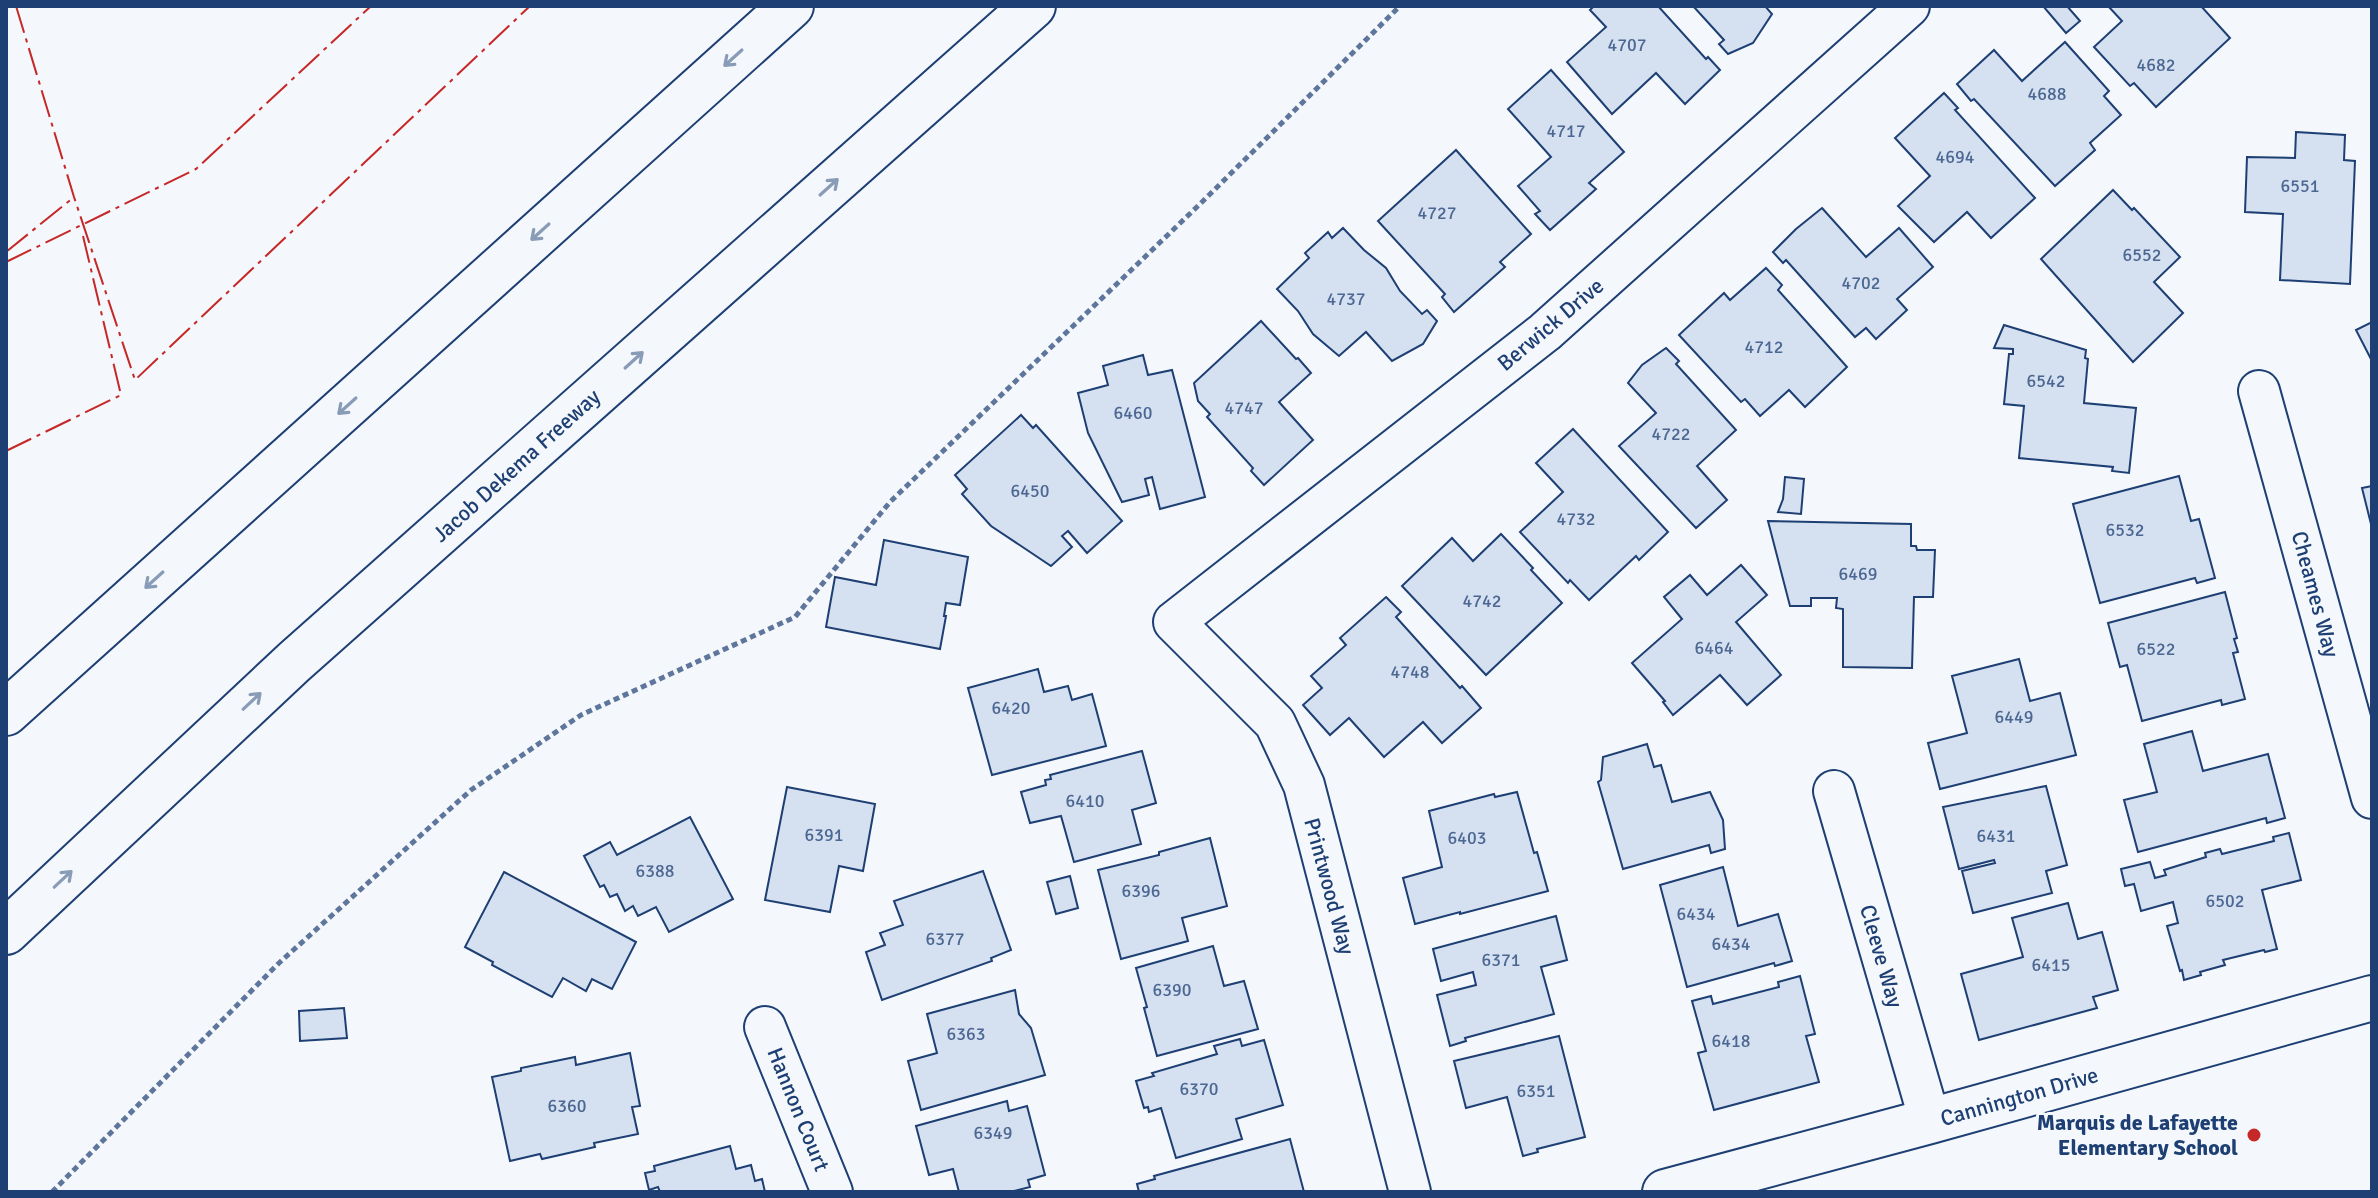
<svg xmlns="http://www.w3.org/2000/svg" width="2378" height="1198" font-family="Signika,sans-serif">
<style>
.building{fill:#d5e0f0;stroke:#1d3f73;stroke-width:2}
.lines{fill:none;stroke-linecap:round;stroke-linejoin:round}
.minor-casing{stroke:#1d3f73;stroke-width:44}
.tertiary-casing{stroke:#1d3f73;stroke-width:48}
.motorway-casing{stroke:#1d3f73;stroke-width:48}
.path{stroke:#5e769c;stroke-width:5;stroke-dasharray:6 4;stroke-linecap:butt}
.minor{stroke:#f4f7fb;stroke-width:40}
.tertiary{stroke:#f4f7fb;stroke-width:44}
.motorway{stroke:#f4f7fb;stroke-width:44}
.power{stroke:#c62828;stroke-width:2;stroke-dasharray:28 6 4 6;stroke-linecap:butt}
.oneway{stroke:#889bb7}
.poi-dot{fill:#c62828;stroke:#f4f7fb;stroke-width:3}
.labels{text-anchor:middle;stroke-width:6;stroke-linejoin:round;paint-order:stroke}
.number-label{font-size:18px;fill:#4b6792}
.street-label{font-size:22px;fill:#1d3f73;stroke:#f4f7fb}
.poi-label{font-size:22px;font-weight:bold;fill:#1d3f73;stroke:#f4f7fb;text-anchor:end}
</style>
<rect width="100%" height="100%" fill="#f4f7fb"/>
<!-- building -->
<g class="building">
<polygon points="1594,6 1658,6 1706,59 1708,57 1720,70 1685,104 1656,73 1612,114 1567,62 1606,27 1590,10"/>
<polygon points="1693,6 1765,6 1772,14 1753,43 1728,54 1719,44 1724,40"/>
<polygon points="2043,6 2067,6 2080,21 2066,33"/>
<polygon points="2108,6 2201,6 2230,38 2156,107 2134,83 2130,86 2094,47 2122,21"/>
<polygon points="2065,42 2109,91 2104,96 2121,115 2090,143 2095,150 2055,186 1974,99 1971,101 1957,84 1994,50 2022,81"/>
<polygon points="1551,70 1624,152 1589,183 1596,189 1550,230 1535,214 1540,211 1518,186 1551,157 1508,109"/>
<polygon points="1944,93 1958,108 1955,110 2035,198 1991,238 1967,212 1934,242 1898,206 1930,176 1895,138"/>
<polygon points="2296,132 2345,135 2344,160 2355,161 2350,284 2280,280 2283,214 2245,212 2247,157 2295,158"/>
<polygon points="1456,150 1531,234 1500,262 1505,267 1454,312 1442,297 1445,294 1378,221"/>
<polygon points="2113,190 2132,210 2134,208 2180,257 2154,282 2183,313 2133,362 2041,259"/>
<polygon points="1822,208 1866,257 1899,228 1933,267 1897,299 1907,310 1876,339 1866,328 1855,337 1786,260 1783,263 1773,252 1796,229"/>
<polygon points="1343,228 1364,250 1386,268 1400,291 1422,314 1427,310 1437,321 1423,344 1392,361 1366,332 1339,356 1313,334 1298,311 1277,289 1309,258 1305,253 1328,232 1332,238"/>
<polygon points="1766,268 1782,285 1778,290 1847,367 1805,407 1789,390 1760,416 1745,399 1741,402 1679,335 1724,293 1730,300"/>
<polygon points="1261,321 1296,359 1298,358 1311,373 1279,402 1313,440 1264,485 1251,471 1253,468 1207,417 1210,414 1198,401 1194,383"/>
<polygon points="2372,322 2372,361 2356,330"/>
<polygon points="2004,325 2086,350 2085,358 2088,359 2084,403 2136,408 2129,473 2112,471 2113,467 2019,458 2024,406 2004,404 2009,354 2013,354 2013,349 1994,348"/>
<polygon points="1666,348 1679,361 1676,364 1736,430 1697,466 1727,500 1696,528 1619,446 1656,413 1628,383 1642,365"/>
<polygon points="1143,355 1148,375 1172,370 1205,497 1160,509 1152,477 1145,479 1149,495 1122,502 1088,433 1078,393 1108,385 1103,366"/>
<polygon points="1021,415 1033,428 1036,425 1122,521 1087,553 1068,531 1062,536 1072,547 1051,566 991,526 962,494 967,489 955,475"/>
<polygon points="1573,429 1668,532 1639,560 1636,556 1589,600 1570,580 1568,583 1520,532 1563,492 1536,463"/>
<polygon points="2179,476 2191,521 2199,519 2215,578 2197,583 2195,578 2100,603 2073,504"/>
<polygon points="1785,477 1804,479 1801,514 1778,512 1783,499"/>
<polygon points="2372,486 2372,528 2362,488"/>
<polygon points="1768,521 1911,524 1911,546 1916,546 1917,550 1935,550 1933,597 1914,597 1912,668 1843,667 1843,609 1836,608 1837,598 1811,598 1811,606 1790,606"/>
<polygon points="1501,534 1533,568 1531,570 1562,603 1486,675 1402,586 1452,538 1473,561"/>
<polygon points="884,540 968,557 960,605 946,603 944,616 946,616 940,649 826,627 835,577 876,585"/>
<polygon points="1741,565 1767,595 1736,622 1781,675 1747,705 1720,675 1673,715 1663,702 1665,701 1632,663 1682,619 1664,597 1690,575 1707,595"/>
<polygon points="2225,592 2237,638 2234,639 2238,652 2233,653 2245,699 2222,705 2221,700 2142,721 2127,665 2120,667 2108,623"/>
<polygon points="1386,597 1401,612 1396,617 1460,688 1462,686 1481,708 1442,743 1423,722 1384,757 1349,718 1330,735 1303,705 1322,688 1311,676 1346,645 1340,638"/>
<polygon points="2019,659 2030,701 2060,693 2076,755 1940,789 1928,743 1967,733 1952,676"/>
<polygon points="1038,669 1044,692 1068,686 1072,700 1092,694 1106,746 992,775 968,688"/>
<polygon points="2192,731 2203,771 2268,754 2285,818 2267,823 2266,818 2138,852 2124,800 2157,792 2144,744"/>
<polygon points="1647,744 1654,767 1661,765 1672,802 1710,792 1723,820 1725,849 1711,853 1709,845 1623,869 1598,782 1601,780 1603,757"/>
<polygon points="1142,751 1156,803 1132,810 1141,844 1074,862 1061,816 1030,823 1021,792 1046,785 1045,780 1051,779 1050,775"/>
<polygon points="2046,786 2067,865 2046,871 2052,893 1973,913 1962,871 1995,863 1994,860 1959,869 1943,807"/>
<polygon points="787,787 875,804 863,871 839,866 830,912 765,900"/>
<polygon points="1517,792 1534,853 1537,852 1548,891 1460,914 1460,912 1415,924 1403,878 1442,867 1429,811 1494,794 1495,797"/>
<polygon points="690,817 733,899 669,932 656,907 638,916 633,906 625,911 617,894 610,897 604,885 600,887 584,856 610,842 617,855"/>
<polygon points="2289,833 2301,880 2262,890 2277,949 2265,952 2264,950 2223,960 2225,965 2200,972 2201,975 2184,980 2182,970 2180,971 2167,926 2178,923 2173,902 2141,911 2134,884 2125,886 2121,869 2150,862 2155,878 2166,875 2164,870 2206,857 2205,853 2220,849 2222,854 2274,841 2273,837"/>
<polygon points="1210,838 1227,906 1182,918 1188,941 1121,959 1098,870 1159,855 1159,852"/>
<polygon points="1723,867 1738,926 1778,914 1792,961 1775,966 1774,963 1687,987 1660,885"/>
<polygon points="983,871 1011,950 991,958 992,961 882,1000 866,952 885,945 880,933 903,925 894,901"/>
<polygon points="504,872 636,942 612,989 592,979 586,991 563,978 552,997 492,965 493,962 465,947"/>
<polygon points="1070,876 1078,908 1056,914 1047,882"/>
<polygon points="2068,903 2078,939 2102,932 2118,990 2093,997 2097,1008 1979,1040 1961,974 2023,957 2012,918"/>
<polygon points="1556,916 1567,960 1541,967 1554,1014 1465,1038 1466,1041 1450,1046 1437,995 1476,985 1473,972 1441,981 1433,949"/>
<polygon points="1213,946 1224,986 1244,981 1258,1029 1157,1056 1144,1008 1147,1007 1136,968"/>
<polygon points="1800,976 1815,1034 1806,1036 1819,1082 1714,1110 1698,1053 1706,1051 1692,1001 1711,996 1713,1004 1779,987 1778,982"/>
<polygon points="1015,990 1019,1014 1031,1028 1045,1075 921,1110 908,1061 937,1053 927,1014"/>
<polygon points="344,1008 347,1038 300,1041 299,1011"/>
<polygon points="1559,1036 1585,1137 1537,1149 1538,1152 1523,1156 1507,1097 1466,1108 1454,1061"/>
<polygon points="1240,1039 1242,1046 1264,1040 1283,1105 1236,1119 1242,1139 1176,1158 1161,1108 1149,1112 1148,1107 1144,1108 1136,1081 1154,1076 1152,1073 1217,1054 1214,1046"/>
<polygon points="630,1053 640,1106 632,1107 638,1134 594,1143 595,1147 542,1159 540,1154 510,1161 492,1077 521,1071 521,1068 575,1057 576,1065"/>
<polygon points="1007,1101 1009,1111 1027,1106 1045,1175 1028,1180 1030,1187 1010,1192 959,1192 953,1169 929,1175 916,1126"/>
<polygon points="1290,1139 1304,1192 1139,1192 1137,1184 1155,1179 1154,1176"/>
<polygon points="730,1146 736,1169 751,1165 755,1181 762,1179 765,1192 660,1192 658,1187 649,1190 645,1173 655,1171 654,1166"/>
</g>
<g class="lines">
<!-- minor casing -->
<g class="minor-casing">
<g id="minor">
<polyline points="2259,391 2372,798"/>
<polyline points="1834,791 1930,1121"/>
<polyline points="765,1027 832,1192"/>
<polyline points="1410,1192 1304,785 1275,723 1174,622 1545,332 1909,6"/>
</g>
</g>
<!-- tertiary casing -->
<g class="tertiary-casing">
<polyline id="tertiary" points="1665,1192 1930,1121 2372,998"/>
</g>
<!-- motorway casing -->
<g class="motorway-casing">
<g id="motorway">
<polyline points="6,713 791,6"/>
<polyline points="6,932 294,662 1033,6"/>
</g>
</g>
<!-- path -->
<polyline class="path" points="52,1192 279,963 471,790 581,715 795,617 890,502 1201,203 1400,6"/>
<!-- minor -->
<use href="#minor" class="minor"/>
<!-- tertiary -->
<use href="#tertiary" class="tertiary"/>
<!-- motorway -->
<use href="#motorway" class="motorway"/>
<!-- power -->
<g class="power">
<polyline points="16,6 74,197 135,380 530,6"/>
<polyline points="6,252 74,197"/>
<polyline points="6,262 196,169 371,6"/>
<polyline points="6,451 121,395 83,236"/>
</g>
</g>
<!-- one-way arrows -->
<defs><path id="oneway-shaft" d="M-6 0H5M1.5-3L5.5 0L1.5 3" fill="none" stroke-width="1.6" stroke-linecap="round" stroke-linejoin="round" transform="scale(2)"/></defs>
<g class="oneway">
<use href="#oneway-shaft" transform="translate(733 58) rotate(138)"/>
<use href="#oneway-shaft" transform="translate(829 187) rotate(-42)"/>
<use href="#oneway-shaft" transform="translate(540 232) rotate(138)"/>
<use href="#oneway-shaft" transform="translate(634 360) rotate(-42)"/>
<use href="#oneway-shaft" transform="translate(347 406) rotate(138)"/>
<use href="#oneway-shaft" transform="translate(154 580) rotate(138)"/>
<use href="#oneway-shaft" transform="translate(252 701) rotate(-43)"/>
<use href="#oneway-shaft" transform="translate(63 879) rotate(-43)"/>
</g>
<!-- markers -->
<circle class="poi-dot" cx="2254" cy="1135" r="8"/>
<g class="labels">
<!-- number labels -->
<g class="number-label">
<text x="1627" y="51">4707</text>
<text x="2156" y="71">4682</text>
<text x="2047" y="100">4688</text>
<text x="1566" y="137">4717</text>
<text x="1955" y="163">4694</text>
<text x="2300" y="192">6551</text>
<text x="1437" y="219">4727</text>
<text x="2142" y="261">6552</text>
<text x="1861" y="289">4702</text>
<text x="1346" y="305">4737</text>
<text x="1764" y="353">4712</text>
<text x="2046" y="387">6542</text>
<text x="1244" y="414">4747</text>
<text x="1133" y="419">6460</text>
<text x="1671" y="440">4722</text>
<text x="1030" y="497">6450</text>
<text x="1576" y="525">4732</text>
<text x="2125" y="536">6532</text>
<text x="1858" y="580">6469</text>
<text x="1482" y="607">4742</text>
<text x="1714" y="654">6464</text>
<text x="2156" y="655">6522</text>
<text x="1410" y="678">4748</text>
<text x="1011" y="714">6420</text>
<text x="2014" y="723">6449</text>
<text x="1085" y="807">6410</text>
<text x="824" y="841">6391</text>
<text x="1996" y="842">6431</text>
<text x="1467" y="844">6403</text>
<text x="655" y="877">6388</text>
<text x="1141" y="897">6396</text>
<text x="2225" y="907">6502</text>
<text x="1696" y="920">6434</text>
<text x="945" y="945">6377</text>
<text x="1731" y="950">6434</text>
<text x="1501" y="966">6371</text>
<text x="2051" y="971">6415</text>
<text x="1172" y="996">6390</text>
<text x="966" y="1040">6363</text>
<text x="1731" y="1047">6418</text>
<text x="1199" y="1095">6370</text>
<text x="1536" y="1097">6351</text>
<text x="567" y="1112">6360</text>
<text x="993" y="1139">6349</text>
</g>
<!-- street labels -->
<g class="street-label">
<text transform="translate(1550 324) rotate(-40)" y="8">Berwick Drive</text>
<text transform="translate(516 465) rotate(-42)" y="8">Jacob Dekema Freeway</text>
<text transform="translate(2316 594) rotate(75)" y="8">Cheames Way</text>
<text transform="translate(1330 886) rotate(75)" y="8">Printwood Way</text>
<text transform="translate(1882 956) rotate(74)" y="8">Cleeve Way</text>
<text transform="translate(2019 1096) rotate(-16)" y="8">Cannington Drive</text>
<text transform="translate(799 1109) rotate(68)" y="8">Hannon Court</text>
</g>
<!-- poi labels -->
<g class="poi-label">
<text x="2238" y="1130">Marquis de Lafayette<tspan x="2238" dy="25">Elementary School</tspan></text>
</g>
</g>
<!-- border -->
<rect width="2378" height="1198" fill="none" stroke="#1d3f73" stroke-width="16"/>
</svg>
